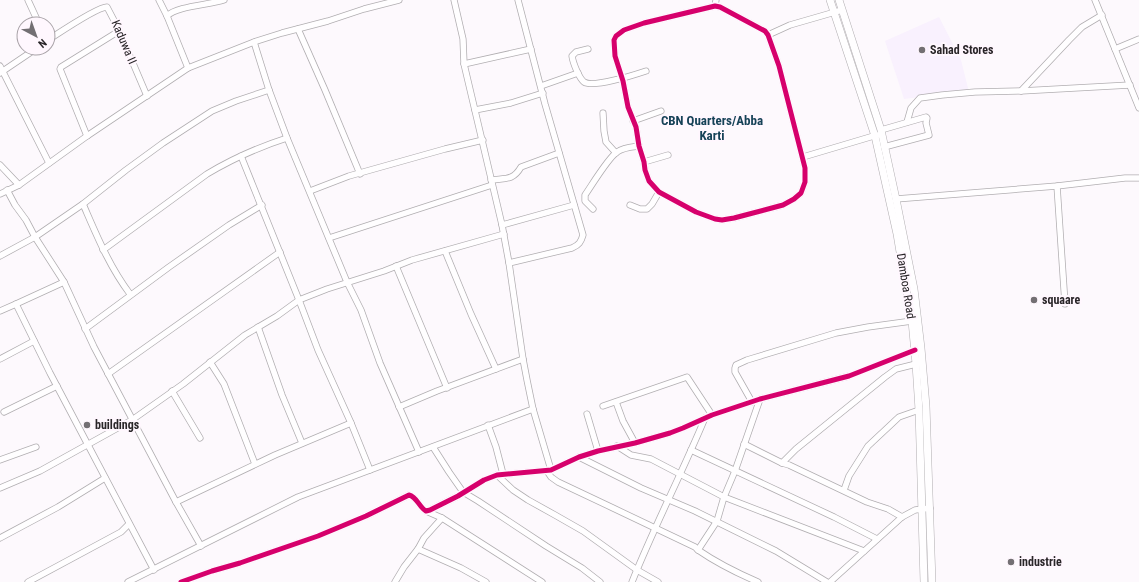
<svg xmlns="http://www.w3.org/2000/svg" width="1139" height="582" font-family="'Roboto Condensed',sans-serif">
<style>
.commercial{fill:#f9f1fe}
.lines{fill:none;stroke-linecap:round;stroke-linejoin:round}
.minor-casing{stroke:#b1aeb1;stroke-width:7}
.major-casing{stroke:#b1aeb1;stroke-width:8}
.minor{stroke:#fffeff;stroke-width:5.5}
.major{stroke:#fffeff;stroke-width:7}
.cycleway-casing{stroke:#fff7fe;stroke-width:8}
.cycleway{stroke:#d6006c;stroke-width:5}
.poi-dot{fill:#736f73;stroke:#fff7fe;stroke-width:1.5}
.labels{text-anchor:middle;stroke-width:4;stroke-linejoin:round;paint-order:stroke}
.street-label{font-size:12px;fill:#292528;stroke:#fff7fe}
.poi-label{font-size:12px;font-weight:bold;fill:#292528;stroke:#fff7fe;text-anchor:start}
.neighbourhood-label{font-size:13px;font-weight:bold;fill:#164257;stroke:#fff7fe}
</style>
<rect width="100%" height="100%" fill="#fdf9fd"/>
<!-- commercial -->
<polygon class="commercial" points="939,17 961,60 969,92 928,96 904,99 885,41"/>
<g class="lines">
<!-- minor casing -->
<g class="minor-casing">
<g id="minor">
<polyline points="28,0 39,24"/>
<polyline points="159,0 167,16"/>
<polyline points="454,0 463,39 464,64 502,225 509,263 523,359 527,380 533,409 551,470"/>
<polyline points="1095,0 1139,108"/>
<polygon points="715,6 720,7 765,31 768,35 779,66 805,168 805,182 801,193 794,199 783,205 734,218 722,220 715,219 696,212 659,192 649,181 645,170 644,162 639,146 636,127 628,107 623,81 615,56 614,40 616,36 624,30 644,23"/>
<polyline points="715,6 716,0"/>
<polyline points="298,29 325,90 360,174"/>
<polyline points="768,35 790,25 842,10"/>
<path d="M48,40C59,33 97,7 107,7L118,28L147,96"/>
<polyline points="254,42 269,90 287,138 347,282 361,310 380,363 419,452"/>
<path d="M588,49L576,52L572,56C573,63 579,78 584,82C593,88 634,75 646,71"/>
<polyline points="1115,49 1139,39"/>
<polyline points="464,64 531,49"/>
<polyline points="0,66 49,163"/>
<path d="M188,68L167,16C177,6 209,5 224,0"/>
<polyline points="0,73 37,48"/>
<polyline points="541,86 578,73"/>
<polyline points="1021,91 1069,40 1082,27 1102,15"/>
<polyline points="475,110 511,103 543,93"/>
<polyline points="603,113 604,131 606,142 616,153"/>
<polyline points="633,121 661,111"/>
<polyline points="907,122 911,108 920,98 942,95 975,92 1021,91 1130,85"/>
<polyline points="881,130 926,117 927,118 926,123 929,135 884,147"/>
<polyline points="87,136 60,69 61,67 119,31"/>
<polyline points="241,156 299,300 318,350 351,423 370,470"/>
<polyline points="803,157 877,135"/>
<polyline points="644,162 668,155"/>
<polyline points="0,165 19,185"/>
<path d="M491,180C505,178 513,181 521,167L559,153"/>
<polyline points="1057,186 1065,304"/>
<polyline points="7,190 15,205 26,220 35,237 64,282 94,347 176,502 201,546"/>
<polyline points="310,191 349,176 445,149 483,140"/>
<polyline points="0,194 19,185 87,136 188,68 254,42 282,33 328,21 364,9 399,0"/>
<polyline points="896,199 1057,186 1125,178 1139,178"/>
<path d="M83,204C97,236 109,266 130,294"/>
<polyline points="630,205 640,209 647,209 652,204 659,192"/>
<path d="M593,209L585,201V195C592,185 608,158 617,152C624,147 631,147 639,146"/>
<polyline points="502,225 574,205"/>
<polyline points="329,238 492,185"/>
<path d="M103,250L207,174C232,159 259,147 287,138"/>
<polyline points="445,251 471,314 496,369"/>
<polyline points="0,256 35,237 83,204 126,170 163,143 212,111 236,101 269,90"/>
<path d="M509,263L572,248C579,245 581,242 583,235L545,104L518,0"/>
<polyline points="396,266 447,388"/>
<polyline points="16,304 50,373 154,570"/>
<polyline points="0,311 16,304 64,282"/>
<polyline points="258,327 282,395 302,443"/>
<polyline points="85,329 169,267 229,225 262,205"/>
<polyline points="0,359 34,341"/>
<polyline points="210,362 224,384 255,464"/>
<polyline points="108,374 280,252"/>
<polyline points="172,391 200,438"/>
<polyline points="616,402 623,421 635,443"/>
<polyline points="752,402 735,372 735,368 736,365 747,360 836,333 868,327 912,321"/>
<polyline points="603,406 687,377 712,415"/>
<polyline points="399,407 437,391 523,359"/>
<polyline points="4,412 57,386"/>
<polyline points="587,414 598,451"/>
<polyline points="488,425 496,447 503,474"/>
<polyline points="744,444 782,463 789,465 867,502 888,509 902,517"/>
<polyline points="617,446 631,455 651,459 724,497 864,551"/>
<polyline points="433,447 449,472 463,492 478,501 546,546 582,568 600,582"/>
<polyline points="691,450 834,517 877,539"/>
<polyline points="579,457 641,488 695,511 776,551 827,582"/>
<polyline points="0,460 36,447"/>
<polyline points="782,463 796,449 885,377 896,369 916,364"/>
<polyline points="547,471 551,477 558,482 613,508 695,547 698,550"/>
<polyline points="497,475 513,490 528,500 555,515 583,531 637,570 658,582"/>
<polyline points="0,488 40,471 132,420 183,384 245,335 277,316 299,300 327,289 384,271 412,260 504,234"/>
<polyline points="844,490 849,476 868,446 899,417 919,410"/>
<polyline points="176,502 275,455 351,423"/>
<polyline points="426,511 442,518 542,582"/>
<polyline points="0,538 58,507 105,478"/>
<polyline points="418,549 461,568 486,582"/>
<polyline points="28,582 121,532 129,524"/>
<polyline points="128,582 298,497 533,409"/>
<path d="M181,582L212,571L240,563L318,536L366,516L409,495C417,497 419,507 426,511L430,510L458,496L484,480L497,475L551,470L579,457L598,451L635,443L670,433L683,428L712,415L760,399L849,376L915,350"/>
<polyline points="395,582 404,567 418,549 424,538 442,518"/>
<path d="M632,582C654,527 682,473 705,418"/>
<path d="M758,582C737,573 717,563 698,550L717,521L724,497L735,471L760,399"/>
<polyline points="830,582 902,517 915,510 930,508"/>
</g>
</g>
<!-- major casing -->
<g class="major-casing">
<g id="major">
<polyline points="830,0 875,136 897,234 906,288 912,321 916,364 919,410 924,582"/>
<polyline points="839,0 881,130 896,199 914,289 921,348 926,406 932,582"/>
</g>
</g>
<!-- minor -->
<use href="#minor" class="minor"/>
<!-- major -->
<use href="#major" class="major"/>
<!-- cycleway casing -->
<g class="cycleway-casing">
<g id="cycleway">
<polygon points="715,6 720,7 765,31 768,35 779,66 805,168 805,182 801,193 794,199 783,205 734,218 722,220 715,219 696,212 659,192 649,181 645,170 644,162 639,146 636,127 628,107 623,81 615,56 614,40 616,36 624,30 644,23"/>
<path d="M181,582L212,571L240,563L318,536L366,516L409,495C417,497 419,507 426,511L430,510L458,496L484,480L497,475L551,470L579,457L598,451L635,443L670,433L683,428L712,415L760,399L849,376L915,350"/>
</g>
</g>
<!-- cycleway -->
<use href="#cycleway" class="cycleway"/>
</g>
<!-- markers -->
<g class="poi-dot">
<circle cx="922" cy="50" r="4"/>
<circle cx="1034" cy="300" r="4"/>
<circle cx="87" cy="425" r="4"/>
<circle cx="1011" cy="562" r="4"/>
</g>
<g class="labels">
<!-- street labels -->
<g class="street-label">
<text transform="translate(124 42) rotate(67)" y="4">Kaduwa II</text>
<text transform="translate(906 286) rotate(81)" y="4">Damboa Road</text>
</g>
<!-- poi labels -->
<g class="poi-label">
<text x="930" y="54">Sahad Stores</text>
<text x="1042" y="304">squaare</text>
<text x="95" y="429">buildings</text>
<text x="1019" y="566">industrie</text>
</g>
<!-- neighbourhood labels -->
<g class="neighbourhood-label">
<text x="712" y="125">CBN Quarters/Abba<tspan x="712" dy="15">Karti</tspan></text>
</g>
</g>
<!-- north arrow -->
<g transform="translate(36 36) rotate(139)"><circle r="19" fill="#fff7fe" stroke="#a9a3a8"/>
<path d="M0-3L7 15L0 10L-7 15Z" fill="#736f73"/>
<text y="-6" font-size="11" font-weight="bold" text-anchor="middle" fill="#292528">N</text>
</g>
</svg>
